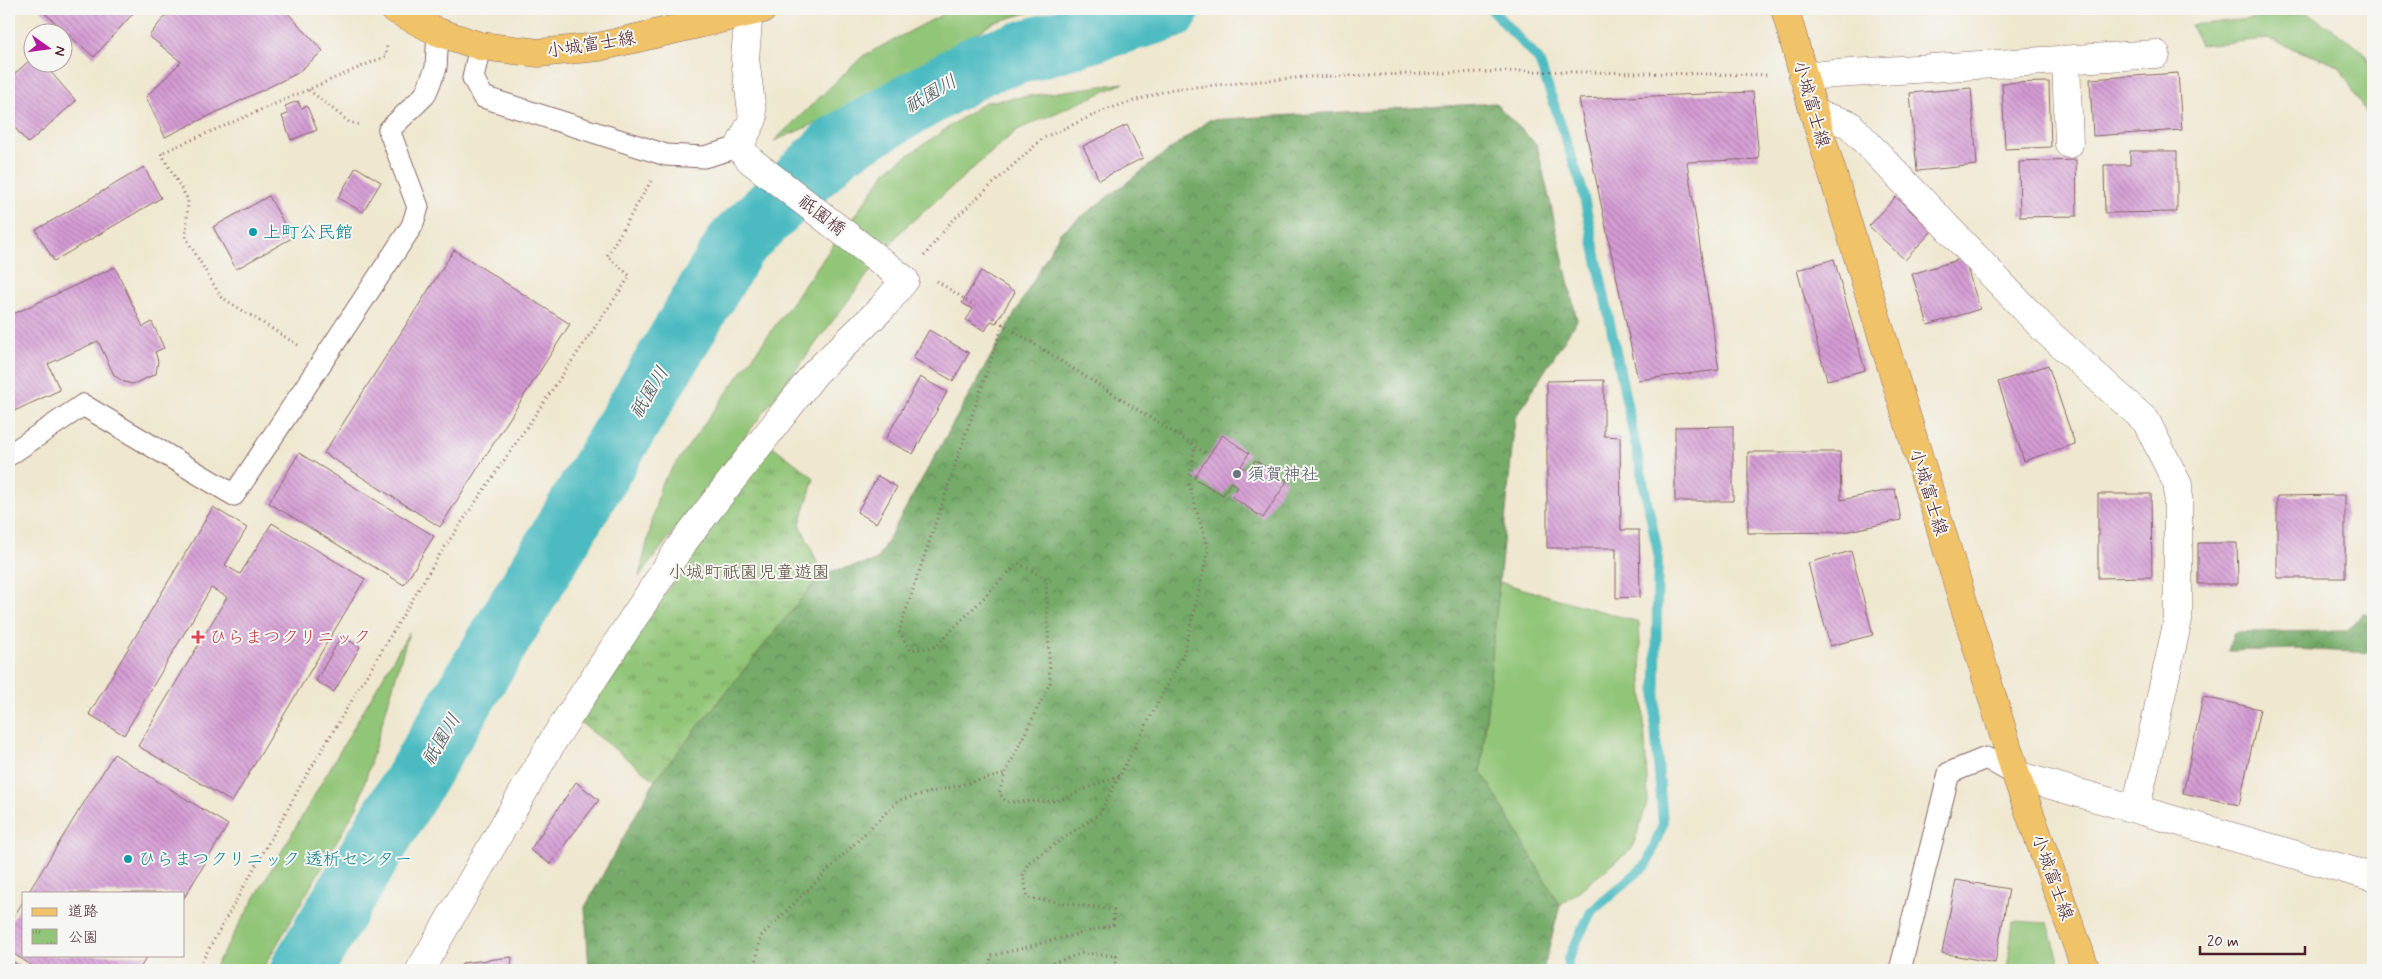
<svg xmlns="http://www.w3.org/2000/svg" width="2382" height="979" font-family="Mynerve,'Klee One',sans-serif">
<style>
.grass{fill:#91c577;stroke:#6e7251}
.forest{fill:url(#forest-crowns);stroke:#5f644a}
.park{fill:url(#park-tufts);stroke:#6e7251}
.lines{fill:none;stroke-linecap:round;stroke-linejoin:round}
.stream{stroke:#4cbbc1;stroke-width:10}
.river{stroke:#4cbbc1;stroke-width:62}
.building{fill:url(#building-back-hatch)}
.lane-casing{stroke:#846564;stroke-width:23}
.street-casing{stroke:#846564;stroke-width:29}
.primary-casing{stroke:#846564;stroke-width:29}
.path{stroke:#846564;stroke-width:3;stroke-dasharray:1 4;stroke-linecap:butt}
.lane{stroke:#fff;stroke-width:21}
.street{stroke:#fff;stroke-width:28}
.primary{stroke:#f1c369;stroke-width:28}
.culture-dot{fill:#0f9aa8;stroke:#f6f6f2;stroke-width:2}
.worship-dot{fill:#6b7280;stroke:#f6f6f2;stroke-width:2}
.health-dot{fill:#e0444e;stroke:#f6f6f2;stroke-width:2}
.labels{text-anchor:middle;stroke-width:4;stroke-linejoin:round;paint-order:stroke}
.street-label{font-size:18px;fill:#4a1f2b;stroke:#f6f6f2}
.culture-label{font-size:18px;fill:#0d838f;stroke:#f6f6f2;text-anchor:start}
.worship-label{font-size:18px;fill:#5b616d;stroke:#f6f6f2;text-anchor:start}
.park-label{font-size:18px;fill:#5f5142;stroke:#f6f6f2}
.health-label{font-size:18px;fill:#be3a42;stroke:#f6f6f2;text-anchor:start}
.water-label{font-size:19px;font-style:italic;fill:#4b5660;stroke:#f6f6f2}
</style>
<defs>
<pattern id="forest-crowns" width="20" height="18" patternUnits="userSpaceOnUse" patternTransform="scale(1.25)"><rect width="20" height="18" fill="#74aa68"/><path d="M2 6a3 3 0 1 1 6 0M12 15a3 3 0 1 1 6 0" fill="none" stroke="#618a56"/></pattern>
<pattern id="park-tufts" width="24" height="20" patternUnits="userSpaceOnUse" patternTransform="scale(1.25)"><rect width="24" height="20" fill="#91c577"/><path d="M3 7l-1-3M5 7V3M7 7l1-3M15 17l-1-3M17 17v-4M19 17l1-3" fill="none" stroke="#789f62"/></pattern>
<pattern id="building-back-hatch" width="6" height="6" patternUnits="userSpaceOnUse" patternTransform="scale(1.25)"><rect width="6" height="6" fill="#d49bd4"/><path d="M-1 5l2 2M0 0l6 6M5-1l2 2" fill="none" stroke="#ae7eac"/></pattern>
</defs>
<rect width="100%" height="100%" fill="#f6f6f2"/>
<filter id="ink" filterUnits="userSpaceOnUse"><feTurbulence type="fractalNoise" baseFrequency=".02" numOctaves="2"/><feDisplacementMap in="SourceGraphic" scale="10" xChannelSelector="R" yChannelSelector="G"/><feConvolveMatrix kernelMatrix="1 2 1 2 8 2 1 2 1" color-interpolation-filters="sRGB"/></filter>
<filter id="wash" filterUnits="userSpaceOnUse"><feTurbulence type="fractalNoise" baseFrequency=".0096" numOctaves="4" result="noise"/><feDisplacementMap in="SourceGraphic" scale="20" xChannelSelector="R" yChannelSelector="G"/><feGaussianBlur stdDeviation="1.12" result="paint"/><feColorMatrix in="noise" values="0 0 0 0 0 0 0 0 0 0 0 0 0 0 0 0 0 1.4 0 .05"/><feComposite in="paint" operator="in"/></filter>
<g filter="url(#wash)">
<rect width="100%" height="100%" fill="#efe7cf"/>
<!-- grass -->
<g class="grass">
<polygon points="953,9 1041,9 995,22 845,111 774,141 863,56"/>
<polygon points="2308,13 2364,52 2373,70 2373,125 2339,66 2268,39 2200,45 2191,25"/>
<polygon points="1124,83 1017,130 900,232 639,577 661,484 888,169 985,102"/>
<polygon points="1499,582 1639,622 1648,800 1632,849 1560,906 1481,771"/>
<polygon points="409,632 358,805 262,970 213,970"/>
<polygon points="2013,921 2048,923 2062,970 2007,970"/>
</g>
<!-- forest -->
<g class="forest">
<polygon points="1495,103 1537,145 1577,320 1515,418 1481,771 1560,906 1543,970 589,970 585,907 655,780 822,573 876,561 1060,233 1209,120"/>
<polygon points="2363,613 2373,615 2373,653 2295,649 2228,651 2234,632 2348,631"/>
</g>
<!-- park -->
<polygon class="park" points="770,444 814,478 800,524 822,573 655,780 581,723 683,566"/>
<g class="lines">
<!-- stream -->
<polyline class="stream" points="1491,9 1539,60 1582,188 1658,553 1655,726 1663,824 1647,864 1591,912 1568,959 1568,970"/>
<!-- river -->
<polyline class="river" points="301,970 736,244 837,146 981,64 1169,9"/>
</g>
<g id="blocks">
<!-- building -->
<g class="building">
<polygon points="40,9 137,9 94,57"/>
<polygon points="171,9 284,9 323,51 296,74 165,137 146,97 181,62 149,36"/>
<polygon points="32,58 32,62 42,62 76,101 28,143 9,121 9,79"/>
<polygon points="2178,73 2182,130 2093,136 2090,79"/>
<polygon points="2049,82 2051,147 2005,149 2002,83"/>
<polygon points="1971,88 1977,165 1917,171 1910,93"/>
<polygon points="1753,92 1759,159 1687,162 1719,370 1638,380 1579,99"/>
<polygon points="298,101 301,108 307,106 317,130 291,140 282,116 288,114 285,106"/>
<polygon points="1127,125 1143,158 1099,180 1083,146"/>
<polygon points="2130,151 2177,151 2177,212 2105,213 2104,165 2130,165"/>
<polygon points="2076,160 2077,216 2020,217 2019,162"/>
<polygon points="144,167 161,198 54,261 36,230"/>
<polygon points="356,167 381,182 363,212 338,198"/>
<polygon points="269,196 292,238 236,269 213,227"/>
<polygon points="1896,197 1932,231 1905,260 1869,226"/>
<polygon points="454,250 570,324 440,527 324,453"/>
<polygon points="1964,258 1980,309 1928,325 1912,274"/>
<polygon points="1834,259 1865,370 1827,380 1797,270"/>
<polygon points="115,267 143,327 152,322 164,348 155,352 158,361 156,374 133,384 124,382 114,375 98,341 48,364 60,390 12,412 9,404 9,316"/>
<polygon points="981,271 1015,292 996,323 991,321 985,331 966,320 973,309 962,303"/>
<polygon points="929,330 969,353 953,381 913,358"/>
<polygon points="2048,365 2075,444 2024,461 1998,382"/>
<polygon points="920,377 947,392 913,454 885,440"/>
<polygon points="1604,380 1604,436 1620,437 1621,530 1639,530 1640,597 1616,598 1616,548 1547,548 1547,381"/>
<polygon points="1733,426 1733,501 1675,501 1675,427"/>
<polygon points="1222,435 1249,453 1241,466 1249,471 1255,460 1287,481 1263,518 1232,497 1238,487 1231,482 1223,495 1194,478"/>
<polygon points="1748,452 1840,452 1841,500 1895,489 1901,520 1844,532 1748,533"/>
<polygon points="299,453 434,536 404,585 269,503"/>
<polygon points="878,476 897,487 876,523 857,512"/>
<polygon points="2098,494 2151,494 2152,577 2098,578"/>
<polygon points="2345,495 2345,578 2277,578 2277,496"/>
<polygon points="213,507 247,528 225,565 240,574 272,523 365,579 232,802 138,746 227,597 211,588 124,735 89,714"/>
<polygon points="2198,543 2237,543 2238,584 2198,584"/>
<polygon points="1851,551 1873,635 1830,646 1808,563"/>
<polygon points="341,636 360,647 334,692 316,681"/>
<polygon points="2203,697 2260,709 2239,805 2183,793"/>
<polygon points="114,754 228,825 184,898 184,893 28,893"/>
<polygon points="576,782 599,800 550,864 530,850"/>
<polygon points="1956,880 2009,889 1995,963 1942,953"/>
<polygon points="24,900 24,955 148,955 139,970 39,970 9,951 9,925"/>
<polygon points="512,957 511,970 461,970 462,963"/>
<polygon points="9,959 26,970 9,970"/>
</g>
</g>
</g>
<g filter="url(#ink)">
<use href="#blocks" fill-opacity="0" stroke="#846564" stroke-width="1"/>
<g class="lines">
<!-- lane casing -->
<g class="lane-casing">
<g id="lane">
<polyline points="480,46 473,78 483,97 666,155 704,157 739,147"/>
<polyline points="9,455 83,405 234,495 412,226 418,207 389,130 425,95 436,68 438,32"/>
<polyline points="1900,970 1949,773 1986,758 2016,775"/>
</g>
</g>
<!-- street casing -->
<g class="street-casing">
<g id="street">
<polyline points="2066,60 2069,144"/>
<polyline points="1803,76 2156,54"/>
<polyline points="1814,113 1849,124 2044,329 2146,421 2178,485 2178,620 2136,808"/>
<polyline points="2016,775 2373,877"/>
<polyline points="420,970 554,739 682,544 815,373 882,308 905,280 750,160 739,147 753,119 745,59 749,9"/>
</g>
</g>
<!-- primary casing -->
<g class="primary-casing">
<g id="primary">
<polyline points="394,9 438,32 480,46 539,53 598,47 763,9"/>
<polyline points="1785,9 1814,113 2016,775 2086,970"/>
</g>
</g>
<!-- path -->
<g class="path">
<polyline points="309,90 349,122 361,125"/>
<polyline points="924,256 951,222 1043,138 1105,110 1172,89 1306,77 1518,71 1769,75"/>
<polyline points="937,281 975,306"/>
<polyline points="993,318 1206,453"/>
<polyline points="1003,324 899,631 910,650 935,647 1018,563 1046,579 1050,683 1005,774 999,793 1007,802 1056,801 1120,775"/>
<polyline points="298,345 221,297 186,238 188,200 161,153 386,56 387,46"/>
<polyline points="197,970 305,778 438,557 630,276 607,256 651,181"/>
<polyline points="755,970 760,937 899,800 1005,774"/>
<polyline points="989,970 991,956 1113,925 1114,910 1028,898 1023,875 1029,862 1100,813 1184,653 1208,551 1189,484 1195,446"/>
<polyline points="1034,970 1083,953 1116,956 1116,968 1108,970"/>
</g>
<!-- lane -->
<use href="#lane" class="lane"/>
<!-- street -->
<use href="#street" class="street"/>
<!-- primary -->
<use href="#primary" class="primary"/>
</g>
</g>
<!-- markers -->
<g class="culture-dot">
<circle cx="253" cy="232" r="5"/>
<circle cx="128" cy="859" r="5"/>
</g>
<circle class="worship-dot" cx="1237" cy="474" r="5"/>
<path class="health-dot" d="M195.5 629.5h5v5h5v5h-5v5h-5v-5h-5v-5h5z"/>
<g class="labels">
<!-- street labels -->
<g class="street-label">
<text transform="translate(591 44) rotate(-9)" y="6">小城富士線</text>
<text transform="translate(1812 104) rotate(74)" y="6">小城富士線</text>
<text transform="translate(822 215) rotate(38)" y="6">祇園橋</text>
<text transform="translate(1929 492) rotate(73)" y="6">小城富士線</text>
<text transform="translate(2053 877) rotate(70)" y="6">小城富士線</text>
</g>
<!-- culture labels -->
<g class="culture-label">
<text x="263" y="238">上町公民館</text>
<text x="138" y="865">ひらまつクリニック 透析センター</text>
</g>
<!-- worship labels -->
<g class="worship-label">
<text x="1247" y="480">須賀神社</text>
</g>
<!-- park labels -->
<g class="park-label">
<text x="749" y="578">小城町祇園児童遊園</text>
</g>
<!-- health labels -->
<g class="health-label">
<text x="209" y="643">ひらまつクリニック</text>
</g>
<!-- water labels -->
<g class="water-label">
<text transform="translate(930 93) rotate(-30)" y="7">祇園川</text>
<text transform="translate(648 392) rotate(-59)" y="7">祇園川</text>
<text transform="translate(440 739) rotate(-59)" y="7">祇園川</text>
</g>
</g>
<!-- margin -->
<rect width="2382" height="979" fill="none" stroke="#f6f6f2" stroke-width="30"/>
<!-- legend -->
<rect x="22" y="892" width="162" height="65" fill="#f6f6f2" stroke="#b1a0a2"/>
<rect x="32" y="908" width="25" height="8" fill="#f1c369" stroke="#b1a0a2"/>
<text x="68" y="916" font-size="15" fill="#4a1f2b">道路</text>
<rect x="32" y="929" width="25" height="15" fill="url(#park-tufts)" stroke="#b1a0a2"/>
<text x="68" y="942" font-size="15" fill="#4a1f2b">公園</text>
<!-- north arrow -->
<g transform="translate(48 48) rotate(104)"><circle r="24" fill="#f6f6f2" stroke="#b1a0a2"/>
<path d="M0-4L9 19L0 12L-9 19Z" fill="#b5179e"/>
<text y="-8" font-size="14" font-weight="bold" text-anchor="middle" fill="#4a1f2b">N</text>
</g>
<!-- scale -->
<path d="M2200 946v8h105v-8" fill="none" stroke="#4a1f2b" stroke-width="2.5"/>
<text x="2207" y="946" font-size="15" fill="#4a1f2b" stroke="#f6f6f2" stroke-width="4" paint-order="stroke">20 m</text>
</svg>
